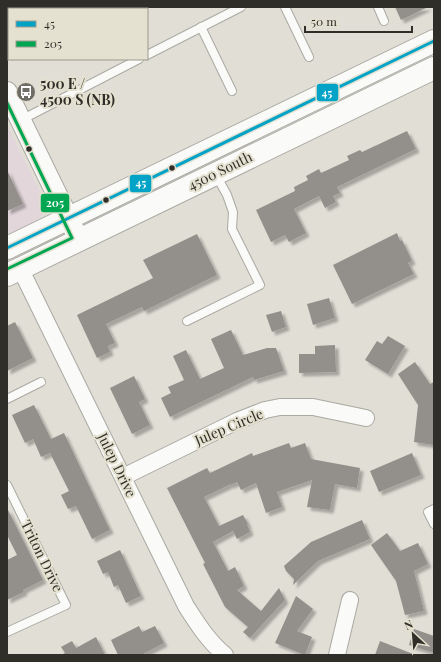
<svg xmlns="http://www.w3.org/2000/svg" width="441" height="662" font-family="'Playfair Display',serif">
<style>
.commercial{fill:#e2d6da}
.building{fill:#938f8a;filter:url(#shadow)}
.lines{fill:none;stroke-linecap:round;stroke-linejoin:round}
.service-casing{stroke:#aaa9a2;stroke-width:10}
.minor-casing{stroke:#aaa9a2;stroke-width:18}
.tertiary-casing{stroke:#aaa9a2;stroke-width:22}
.primary-casing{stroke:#aaa9a2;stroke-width:24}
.service{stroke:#fafaf9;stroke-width:8}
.minor{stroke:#fafaf9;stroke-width:16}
.tertiary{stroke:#fafaf9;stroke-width:20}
.primary{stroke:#fafaf9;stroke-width:22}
.bus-1-casing{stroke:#e4e1d0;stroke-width:6}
.bus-2-casing{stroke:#e4e1d0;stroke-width:6}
.bus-1{stroke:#02a3c6;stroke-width:3}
.bus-2{stroke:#00a651;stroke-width:3}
.bus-dot{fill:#2f2e28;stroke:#e4e1d0;stroke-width:1.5}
.labels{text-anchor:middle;stroke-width:4;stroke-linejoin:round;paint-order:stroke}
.poi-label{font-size:14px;font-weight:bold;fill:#2f2e28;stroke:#e4e1d0;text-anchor:start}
.street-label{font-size:14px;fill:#2f2e28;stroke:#e4e1d0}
.line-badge{stroke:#e4e1d0;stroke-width:1.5}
.badge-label{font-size:11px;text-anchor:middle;font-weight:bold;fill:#fff}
</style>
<defs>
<filter id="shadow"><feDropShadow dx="3.5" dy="3.5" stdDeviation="1" flood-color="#0004"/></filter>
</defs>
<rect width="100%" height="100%" fill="#e0ded5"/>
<!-- commercial -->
<polygon class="commercial" points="7,125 41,194 45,208 43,214 36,221 7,234"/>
<!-- building -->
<g class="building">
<polygon points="395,7 428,7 401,20"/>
<polygon points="407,131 416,149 337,187 340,193 333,196 336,202 325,208 319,196 294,209 306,233 289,242 285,235 271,242 256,210 295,191 294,187 308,180 306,176 319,169 321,173 349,160 347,156 360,150 362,152"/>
<polygon points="7,170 23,204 7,211"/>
<polygon points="397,233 400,241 402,240 412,261 408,263 414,274 352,304 333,265"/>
<polygon points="197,234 217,275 144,311 142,307 106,324 115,343 108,346 110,352 97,358 77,315 153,278 143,260"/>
<polygon points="329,298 335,318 313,325 307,304"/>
<polygon points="281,311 286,327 272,332 266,315"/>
<polygon points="15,322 33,358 7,371 7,326"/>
<polygon points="231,330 243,355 267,348 276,348 284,371 254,380 253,377 170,417 161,398 171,393 168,387 184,380 173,356 186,350 200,379 224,368 211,339"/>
<polygon points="388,336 405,346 388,374 365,360 377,341 382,344"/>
<polygon points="335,345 336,372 299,373 299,354 315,354 315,346"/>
<polygon points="415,362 430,384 434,382 434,445 414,442 418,405 398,374"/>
<polygon points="134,376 145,399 139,402 150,425 132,434 110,388"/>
<polygon points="34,405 51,439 64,433 110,530 92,539 76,506 68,509 61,495 69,491 50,453 41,457 33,439 25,443 12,415"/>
<polygon points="289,443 291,448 305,443 311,459 360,468 357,488 335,484 330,510 307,507 312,480 277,492 282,507 266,513 256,483 241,490 237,482 231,485 231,484 204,497 219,526 243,515 248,524 247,524 250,532 237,539 233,531 213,542 228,571 235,567 244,586 237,590 261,611 279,588 285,600 250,638 243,632 248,627 225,607 203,564 205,563 167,488 207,468 210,473 252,453 253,456"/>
<polygon points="412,453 421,475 379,492 370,471"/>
<polygon points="7,508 43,580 23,590 24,592 7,600 7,560 17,555 7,535"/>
<polygon points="362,520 370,539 318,561 293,585 294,579 286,571 284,566 311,542"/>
<polygon points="387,533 400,551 418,543 428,564 414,571 424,611 405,615 396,581 371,545"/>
<polygon points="120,550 141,596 126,603 118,585 114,587 108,572 103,574 97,561"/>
<polygon points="296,596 313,609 297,631 312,637 305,655 275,643"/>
<polygon points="139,626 142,632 155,626 164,643 141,655 118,655 111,640"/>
<polygon points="414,629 434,636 434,653 409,645"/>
<polygon points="96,637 105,655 61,655 65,653 61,647 72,641 76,648"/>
<polygon points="380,641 413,654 413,655 375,655"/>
</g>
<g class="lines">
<!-- service casing -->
<g class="service-casing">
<g id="service">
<polyline points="285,7 309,57"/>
<polyline points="378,7 384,21"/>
<polyline points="201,27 232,91"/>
<polyline points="147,55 241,7"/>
<polyline points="21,120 139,59"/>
<polyline points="187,321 260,285 232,229 233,212 227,195 216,175"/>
<polyline points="7,399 41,382"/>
<polyline points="7,485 66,605 7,632"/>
<polyline points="434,509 428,512 434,524"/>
</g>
</g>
<!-- minor casing -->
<g class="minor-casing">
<g id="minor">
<path d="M20,268L186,606C197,623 208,641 225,655"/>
<polyline points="123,477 237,421 265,410 280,407 313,407 366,418"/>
<polyline points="337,655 350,600"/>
</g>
</g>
<!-- tertiary casing -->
<g class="tertiary-casing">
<polyline id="tertiary" points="7,92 79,240"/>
</g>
<!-- primary casing -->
<g class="primary-casing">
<g id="primary">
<polyline points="7,248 434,41"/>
<polyline points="7,275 434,68"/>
</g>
</g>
<!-- service -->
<use href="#service" class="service"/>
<!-- minor -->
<use href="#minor" class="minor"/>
<!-- tertiary -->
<use href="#tertiary" class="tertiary"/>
<!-- primary -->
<use href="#primary" class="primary"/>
<!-- bus-1 casing -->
<g class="bus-1-casing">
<polyline id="bus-1" points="7,248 434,41"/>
</g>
<!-- bus-2 casing -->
<g class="bus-2-casing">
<polyline id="bus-2" points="7,103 72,238 7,269"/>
</g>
<!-- bus-1 -->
<use href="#bus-1" class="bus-1"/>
<!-- bus-2 -->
<use href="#bus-2" class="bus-2"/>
</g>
<!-- icons -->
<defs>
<g id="bus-disc" transform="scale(1)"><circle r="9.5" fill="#6d6c65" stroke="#e4e1d0"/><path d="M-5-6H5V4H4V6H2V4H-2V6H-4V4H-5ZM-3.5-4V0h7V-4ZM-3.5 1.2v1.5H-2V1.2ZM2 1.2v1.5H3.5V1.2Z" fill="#fff"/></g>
</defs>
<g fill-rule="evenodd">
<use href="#bus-disc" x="26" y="92"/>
</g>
<!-- markers -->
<g class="bus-dot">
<circle cx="29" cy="149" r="3.5"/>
<circle cx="172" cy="168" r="3.5"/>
<circle cx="106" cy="200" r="3.5"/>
</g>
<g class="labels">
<!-- poi labels -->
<g class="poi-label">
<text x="40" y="89">500 E /<tspan x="40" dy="16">4500 S (NB)</tspan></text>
</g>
<!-- street labels -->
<g class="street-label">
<text transform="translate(220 171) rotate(-26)" y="5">4500 South</text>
<text transform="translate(229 427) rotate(-23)" y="5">Julep Circle</text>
<text transform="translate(117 465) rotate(64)" y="5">Julep Drive</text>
<text transform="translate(42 556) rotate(64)" y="5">Triton Drive</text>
</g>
</g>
<g class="line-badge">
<rect x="316" y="83" width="23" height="19" rx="4" fill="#02a3c6"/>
<rect x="129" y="174" width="23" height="19" rx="4" fill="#02a3c6"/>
<rect x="40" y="193" width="30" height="20" rx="4" fill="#00a651"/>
</g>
<g class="badge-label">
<text x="327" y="97">45</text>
<text x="141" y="187">45</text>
<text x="55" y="207">205</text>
</g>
<!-- border -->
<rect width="441" height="662" fill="none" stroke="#2f2e28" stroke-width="16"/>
<!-- legend -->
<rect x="8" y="8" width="140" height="52" fill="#e4e1d0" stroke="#9c998d"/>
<rect x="16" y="21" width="20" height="6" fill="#02a3c6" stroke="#9c998d"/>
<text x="44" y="28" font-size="12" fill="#2f2e28">45</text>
<rect x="16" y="41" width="20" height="6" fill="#00a651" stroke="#9c998d"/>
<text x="44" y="48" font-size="12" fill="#2f2e28">205</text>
<!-- north arrow -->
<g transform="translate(413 634) rotate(334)" stroke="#e4e1d0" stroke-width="3" paint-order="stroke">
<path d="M0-3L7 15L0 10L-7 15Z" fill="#2f2e28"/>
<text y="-6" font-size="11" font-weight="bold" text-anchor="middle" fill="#2f2e28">N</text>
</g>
<!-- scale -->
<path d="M305 26v6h107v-6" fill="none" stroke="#2f2e28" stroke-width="2"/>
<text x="311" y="26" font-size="12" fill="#2f2e28" stroke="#e4e1d0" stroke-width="3" paint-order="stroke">50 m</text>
</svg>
